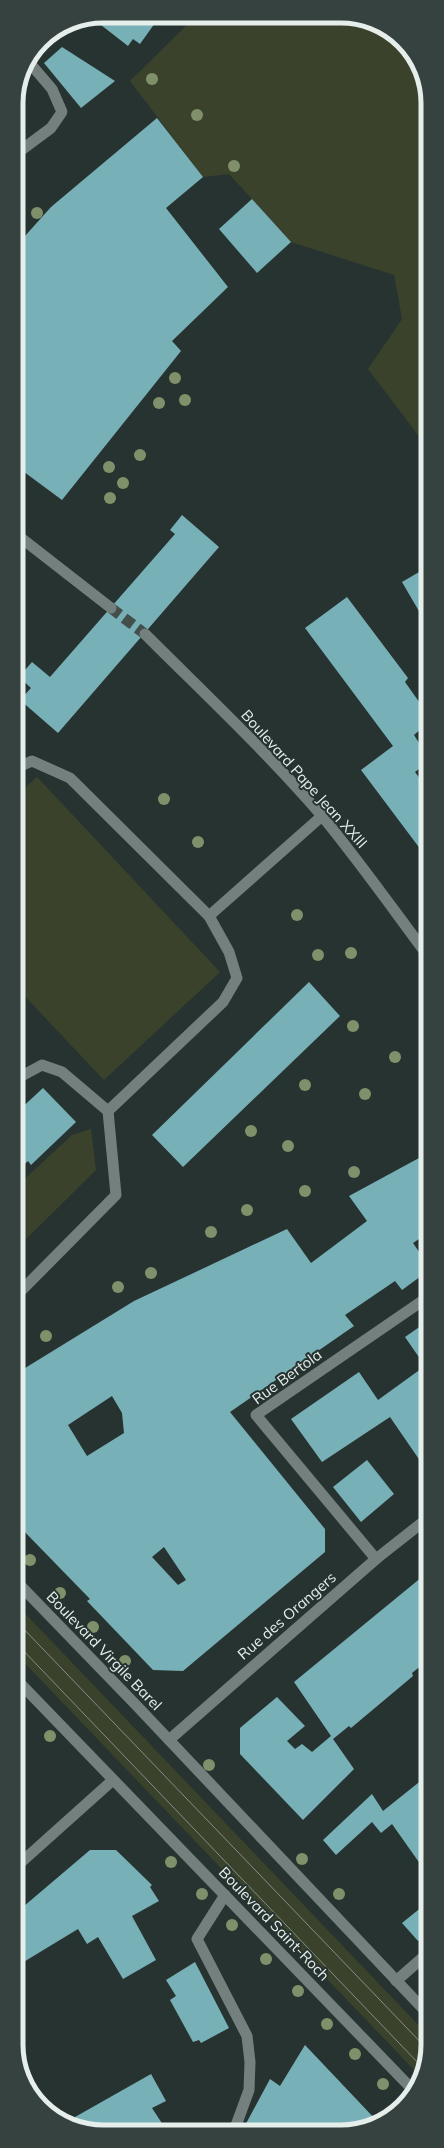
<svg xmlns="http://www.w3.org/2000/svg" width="444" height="2148" font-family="Mulish,sans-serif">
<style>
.green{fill:#3b422b}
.building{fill:#78b0b8;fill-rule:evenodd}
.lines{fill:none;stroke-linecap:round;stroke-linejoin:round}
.minor-tunnel{stroke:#444f4c;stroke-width:11;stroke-dasharray:11 5.5;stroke-linecap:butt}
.service{stroke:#73807d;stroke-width:11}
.minor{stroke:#73807d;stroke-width:11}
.secondary{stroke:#73807d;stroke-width:11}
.tram{stroke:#838d8b;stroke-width:1}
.tree{fill:#80906a}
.labels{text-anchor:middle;stroke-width:4;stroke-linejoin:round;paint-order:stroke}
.street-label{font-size:15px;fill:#e6eeec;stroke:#273330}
.rim{fill:none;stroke:#e6eeec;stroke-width:5}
</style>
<rect width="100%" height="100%" fill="#273330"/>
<!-- green -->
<g class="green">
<polygon points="195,17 359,18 406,45 427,92 427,447 368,369 402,319 394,275 291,242 229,174 203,177 130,81"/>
<polygon points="37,777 220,972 104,1080 16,987 16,796"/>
<polygon points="91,1129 96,1170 16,1249 16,1187 72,1135"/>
<polygon points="17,1605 428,2035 428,2051 417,2073 17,1655"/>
</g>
<!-- building -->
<g class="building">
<polygon points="103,16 160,16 140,44 133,39 128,46 92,18"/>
<polygon points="62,47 115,81 81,108 44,63"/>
<polygon points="157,118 203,177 166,208 228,287 172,341 181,351 62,500 16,466 16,246 51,207"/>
<polygon points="252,199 291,242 257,273 219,229"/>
<polygon points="182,515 219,547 58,733 20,700 31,688 19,677 32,662 50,677 175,534 170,530"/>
<polygon points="426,568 427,570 427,625 402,582"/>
<polygon points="347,597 408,678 405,682 427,713 427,724 414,735 421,746 426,742 427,745 427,763 415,772 427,788 427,858 361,770 393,746 305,628"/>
<polygon points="309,982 340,1016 183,1167 152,1135"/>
<polygon points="43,1088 76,1122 31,1165 28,1161 16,1172 16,1113"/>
<path d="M419,1158L428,1171V1233L413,1243L428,1265V1271L402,1290L395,1281L345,1315L354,1326L230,1412L325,1529V1552L183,1671L153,1670L87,1601L90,1599L17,1524V1373L134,1301L287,1229L311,1263L367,1221L349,1196ZM112,1396L122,1413L124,1433L87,1456L68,1425ZM164,1547L186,1580L178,1585L152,1557Z"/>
<polygon points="428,1321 428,1466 425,1468 390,1417 322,1462 291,1419 359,1372 378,1400 425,1366 405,1337"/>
<polygon points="367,1460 394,1494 361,1522 333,1487"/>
<polygon points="428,1572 428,1660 412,1673 413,1676 351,1728 349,1726 333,1739 354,1769 303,1820 240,1754 240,1728 277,1697 305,1726 287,1741 295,1749 302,1744 312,1752 331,1736 294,1682"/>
<polygon points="428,1775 428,1875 392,1824 381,1833 372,1822 336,1855 323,1840 372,1794 383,1811"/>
<polygon points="90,1850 116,1850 152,1885 150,1887 159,1901 132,1916 156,1960 123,1979 98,1937 87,1944 78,1929 17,1966 17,1912"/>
<polygon points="428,1902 428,1933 418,1941 402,1923"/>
<polygon points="195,1962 229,2028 201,2043 199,2040 193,2042 170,2000 176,1996 166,1980"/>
<polygon points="305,2045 377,2121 377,2124 352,2131 242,2131 270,2079 280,2086"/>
<polygon points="151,2074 166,2101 152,2108 167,2131 85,2130 75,2117"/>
</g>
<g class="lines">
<!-- minor-tunnel -->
<polyline class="minor-tunnel" points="111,608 145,634"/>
<!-- service -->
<g class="service">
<polyline points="16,768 32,761 70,778 209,916 322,816"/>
<polyline points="16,1079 42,1065 62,1072 108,1111 116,1195 17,1295"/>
<polyline points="108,1111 223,1002 237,978 229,952 209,916"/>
</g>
<!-- minor -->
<g class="minor">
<polyline points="16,154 51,128 62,112 52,89 28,61"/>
<polyline points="16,534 111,608"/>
<path d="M145,634C205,694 267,752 322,816C359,861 393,909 428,956"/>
<polyline points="376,1559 256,1415 428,1297"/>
<polyline points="169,1740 376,1559 428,1518"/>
<polyline points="17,1866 113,1780"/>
<polyline points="225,1895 197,1939 247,2036 250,2062 249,2090 234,2131"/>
<polyline points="396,1981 428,1953"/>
</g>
<!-- secondary -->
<g class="secondary">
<polyline points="17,1582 136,1705 428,2014"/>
<polyline points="17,1680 412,2089"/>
</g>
<!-- tram -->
<g class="tram">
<polyline points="17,1622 428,2050"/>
<polyline points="17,1644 421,2066"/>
</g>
</g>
<!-- trees -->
<g class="tree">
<circle cx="152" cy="79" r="6"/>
<circle cx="197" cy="115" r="6"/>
<circle cx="234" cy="166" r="6"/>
<circle cx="37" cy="213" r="6"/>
<circle cx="175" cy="378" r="6"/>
<circle cx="185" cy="400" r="6"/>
<circle cx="159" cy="403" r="6"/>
<circle cx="140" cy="455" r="6"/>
<circle cx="109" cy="467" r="6"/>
<circle cx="123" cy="483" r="6"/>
<circle cx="110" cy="498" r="6"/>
<circle cx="164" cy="799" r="6"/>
<circle cx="198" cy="842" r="6"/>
<circle cx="297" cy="915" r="6"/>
<circle cx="351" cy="953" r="6"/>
<circle cx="318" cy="955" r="6"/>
<circle cx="353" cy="1026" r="6"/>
<circle cx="395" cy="1057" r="6"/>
<circle cx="305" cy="1085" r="6"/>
<circle cx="365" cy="1094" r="6"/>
<circle cx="251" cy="1131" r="6"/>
<circle cx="288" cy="1146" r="6"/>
<circle cx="354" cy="1172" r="6"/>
<circle cx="305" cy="1191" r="6"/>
<circle cx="247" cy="1210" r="6"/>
<circle cx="211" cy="1232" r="6"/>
<circle cx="151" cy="1273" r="6"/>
<circle cx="118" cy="1287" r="6"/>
<circle cx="46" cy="1336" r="6"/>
<circle cx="30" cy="1560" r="6"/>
<circle cx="60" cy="1593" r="6"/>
<circle cx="93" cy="1627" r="6"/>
<circle cx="125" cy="1661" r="6"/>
<circle cx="50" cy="1736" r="6"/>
<circle cx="209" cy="1765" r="6"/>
<circle cx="302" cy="1859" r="6"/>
<circle cx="171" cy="1862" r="6"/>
<circle cx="202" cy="1894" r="6"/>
<circle cx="339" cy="1894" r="6"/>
<circle cx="232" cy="1925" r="6"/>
<circle cx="266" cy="1959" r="6"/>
<circle cx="298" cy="1991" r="6"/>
<circle cx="327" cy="2024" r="6"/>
<circle cx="355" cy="2054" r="6"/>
<circle cx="383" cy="2084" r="6"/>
</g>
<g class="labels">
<!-- street labels -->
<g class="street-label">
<text transform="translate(304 779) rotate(48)" y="5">Boulevard Pape Jean XXIII</text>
<text transform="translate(287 1377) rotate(-36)" y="5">Rue Bertola</text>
<text transform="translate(287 1616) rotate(-41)" y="5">Rue des Orangers</text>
<text transform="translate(104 1651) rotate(46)" y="5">Boulevard Virgile Barel</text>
<text transform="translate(274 1924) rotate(46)" y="5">Boulevard Saint-Roch</text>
</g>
</g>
<!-- crop -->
<path d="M0 0H444V2148H0ZM103 23H341A80 80 0 0 1 421 103V2045A80 80 0 0 1 341 2125H103A80 80 0 0 1 23 2045V103A80 80 0 0 1 103 23Z" fill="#36423f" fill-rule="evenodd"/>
<path class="rim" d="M103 23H341A80 80 0 0 1 421 103V2045A80 80 0 0 1 341 2125H103A80 80 0 0 1 23 2045V103A80 80 0 0 1 103 23Z"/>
</svg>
